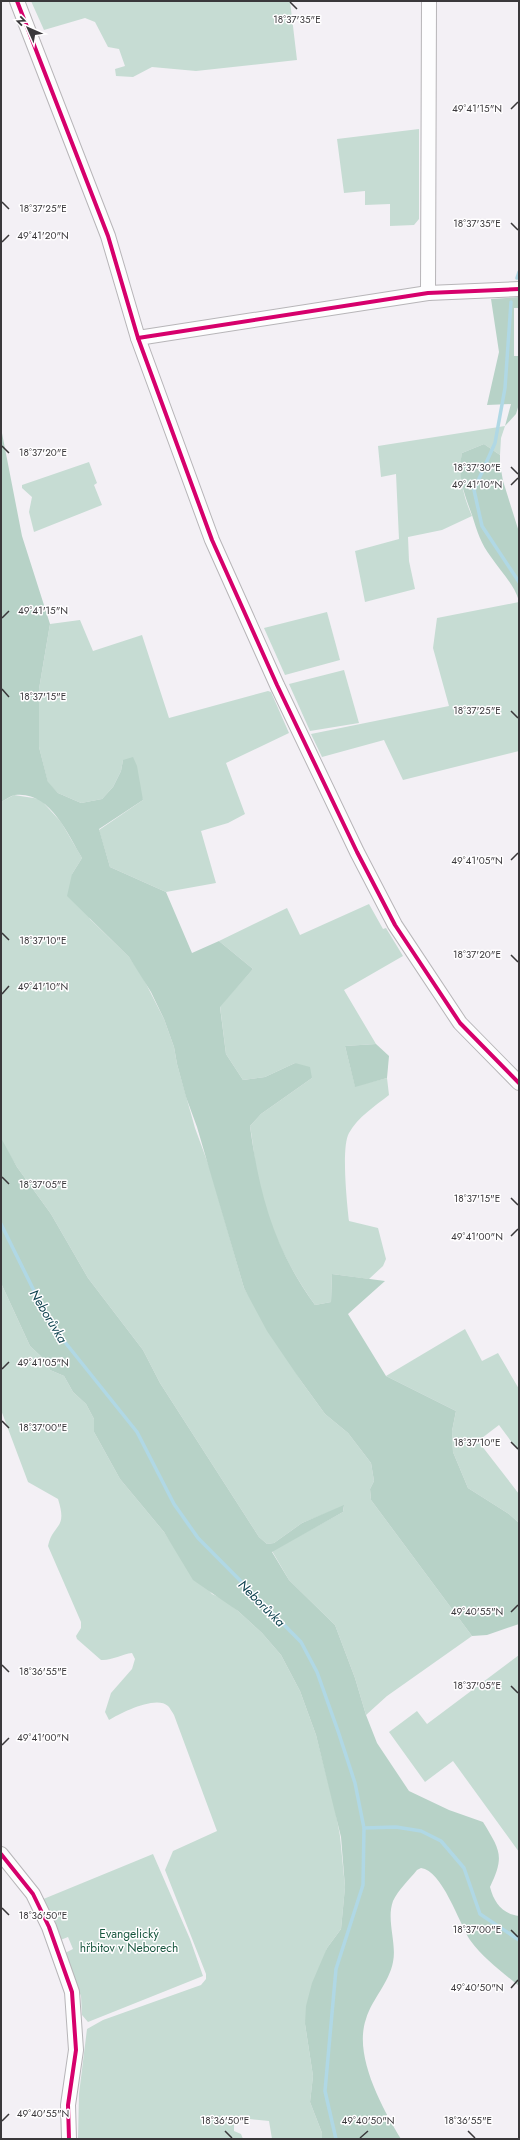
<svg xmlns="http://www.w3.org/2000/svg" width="520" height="2140" font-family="Jost,sans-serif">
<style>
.green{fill:#c6dcd3}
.forest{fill:#b7d2c7}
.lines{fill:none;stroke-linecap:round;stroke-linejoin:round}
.stream{stroke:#b0d8e5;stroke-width:3.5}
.minor-casing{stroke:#b7b5b8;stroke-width:16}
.minor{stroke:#fdfdfe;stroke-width:14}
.cycleway-casing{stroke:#fffeff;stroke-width:6}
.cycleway{stroke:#d6006c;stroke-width:4}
.ticks{fill:none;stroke:#3a383b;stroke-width:1.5}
.labels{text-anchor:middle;stroke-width:3;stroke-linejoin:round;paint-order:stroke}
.park-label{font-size:12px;fill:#18573f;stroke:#fffeff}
.water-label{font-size:13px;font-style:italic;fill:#0d414e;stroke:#fffeff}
.ticks-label{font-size:10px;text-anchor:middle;fill:#3a383b;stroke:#fffeff;stroke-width:3;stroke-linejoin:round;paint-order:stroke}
</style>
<rect width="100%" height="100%" fill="#f3f0f5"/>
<!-- green -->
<g class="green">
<polygon points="31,1 290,1 297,60 196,71 152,67 133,77 116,76 115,69 125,66 119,49 108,47 95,22 85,18 44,30"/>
<polygon points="419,129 419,219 414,225 390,226 390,204 365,205 365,191 344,193 337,139"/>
<path d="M505,426L501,438L500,455L484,444L462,453C458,474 463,496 472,516L442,530L408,537L409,561L415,589L365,602L355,551L399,539L396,474L381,477L378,446Z"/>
<polygon points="89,462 97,483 94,485 102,505 34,532 29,512 32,497 22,488 22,485"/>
<polygon points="519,602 519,751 403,780 384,740 322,757 311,734 449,706 433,648 437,618"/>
<polygon points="327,612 340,660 285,675 264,628"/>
<polygon points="80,620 93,651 142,635 169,718 268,691 271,692 289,733 226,763 245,814 228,823 201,831 216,883 166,892 110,867 99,830 143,800 123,760 121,771 113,787 102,799 81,803 58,793 48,783 39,747 39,689 50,624"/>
<polygon points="344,670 359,723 310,731 289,684"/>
<polygon points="14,795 40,799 61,822 82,858 72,874 90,919 129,957 141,974 164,1019 174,1047 177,1064 195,1128 210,1169 244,1288 301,1381 325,1414 348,1433 371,1463 374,1481 370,1489 371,1500 472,1636 387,1696 366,1715 355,1678 335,1625 289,1580 272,1551 343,1512 344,1506 302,1523 274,1543 267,1544 259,1537 160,1383 143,1350 88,1278 51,1214 17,1167 2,1142 1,802"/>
<path d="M369,904L383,929L386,928L403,956L344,990L376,1044L345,1046L355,1086L387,1078L389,1095C375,1106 358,1117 349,1133C341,1147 347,1203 349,1221L378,1228L386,1259L383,1266L369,1279L332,1274L331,1302L315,1305C287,1266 266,1222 257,1174C254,1158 253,1142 250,1126L261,1114L312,1078L295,1063L265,1077L243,1080L226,1054L220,1006L253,969L219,941L287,908L300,935Z"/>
<path d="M1,1283L30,1346L47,1362L50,1370L64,1376L73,1392L86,1404L94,1419V1432L120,1479L164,1532L178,1553L212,1594L223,1599L238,1611L262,1633L281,1655L300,1691L316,1735L335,1809L340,1836L345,1887L341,1929L327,1948L305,2024L313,2076L310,2102L322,2133V2139H272L269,2121L250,2119L246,2116L238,2118L234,2122V2131L241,2134L243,2139H78L79,2094L87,2029L103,2020L201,1985L206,1979V1974L165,1870L173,1851L217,1831L174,1715C172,1712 170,1708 168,1706C156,1695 121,1713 109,1720L105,1712L111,1693L132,1669L135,1659L132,1653C122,1654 111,1661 101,1660L77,1639L76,1636L81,1628V1622L48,1546C53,1523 68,1530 58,1499L28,1482L1,1410Z"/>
<polygon points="465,1329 482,1361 498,1353 519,1389 519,1452 499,1425 478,1441 519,1494 519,1523 509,1514 468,1488 453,1452 452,1431 456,1411 386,1376"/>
<polygon points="519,1655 519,1852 453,1761 425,1782 389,1732 417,1711 427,1724"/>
<polygon points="153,1854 190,1939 203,1976 88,2022 82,2015 81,1996 63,1954 73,1949 68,1937 58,1941 41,1900"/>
</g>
<!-- forest -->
<g class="forest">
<polygon points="519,297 519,308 514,308 514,356 519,356 519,404 516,414 505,426 511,404 487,405 499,352 491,299"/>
<path d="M1,428L22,536L50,624L39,689V747L48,782L58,793L81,803L102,799L113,787L121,771L123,760L133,757L137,766L143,800L99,829L110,867L166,892L192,953L219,941L253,969L220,1007L226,1054L243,1080L265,1077L295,1063L310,1067L312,1078L261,1114L250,1126C259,1193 274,1249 315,1305L331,1302L332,1274L385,1281L348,1314L386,1376L456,1411L452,1431L453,1452L468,1488L509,1514L519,1523V1624L487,1635L472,1636L371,1500L370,1489L374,1481L371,1463L348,1433L325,1414L301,1381L267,1331L244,1288L197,1127L186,1097L177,1064L174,1047L164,1019L151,992L129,957L67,896L72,874L82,858C67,833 50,791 15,795C10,796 5,800 1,802Z"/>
<path d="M484,444L500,455V464L503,481L519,532V601C514,584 501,572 491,557C481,544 477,531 472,515C464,493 457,476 462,453Z"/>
<polygon points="376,1044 389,1056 387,1078 355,1087 345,1046"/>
<path d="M1,1138L17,1167L51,1214L88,1278L143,1350L160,1383L259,1537L267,1544L274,1543L302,1523L344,1505L343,1512L272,1552L289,1580L335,1625L355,1678L366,1715L377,1743L409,1791L449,1810L483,1822C500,1850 505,1856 490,1887C494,1903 503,1914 519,1916V1986C502,1972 483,1958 470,1940C459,1923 442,1870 421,1868L417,1870C410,1879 398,1890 393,1901C386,1920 397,1943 393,1962C389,1983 372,1999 366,2019C353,2056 383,2109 401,2139H322V2133L310,2102L313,2076L305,2024L306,2006L312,1983L327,1948L341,1929L345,1887L341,1837L316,1735L300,1691L281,1655L262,1633L238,1611L193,1580L164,1532L120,1479L94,1432V1419L86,1404L73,1392L64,1376L50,1370L47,1362L30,1346L1,1283Z"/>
</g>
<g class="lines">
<!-- stream -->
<g class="stream">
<polyline points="517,278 519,272"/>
<polyline points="511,302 505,388 495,443 474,490 482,526 519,582"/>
<polyline points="1,1224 44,1311 60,1336 137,1432 174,1504 198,1538 301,1642 317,1672 338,1731 355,1783 364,1828 396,1827 421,1831 441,1841 464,1868 480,1914 519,1940"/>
<polyline points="336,2139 325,2091 336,1969 363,1885 364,1828"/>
</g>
<!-- minor casing -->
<g class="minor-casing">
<g id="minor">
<polyline points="17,1 108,236 138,338 212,540 277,685 357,852 395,925 460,1023 519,1083"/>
<polyline points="428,293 429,1"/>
<polyline points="138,338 428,293 519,289"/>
<polyline points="1,1854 33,1894 49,1927 72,1992 76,2050 68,2105 69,2139"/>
</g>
</g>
<!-- minor -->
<use href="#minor" class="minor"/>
<!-- cycleway casing -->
<g class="cycleway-casing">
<g id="cycleway">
<polyline points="17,1 108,236 138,338 212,540 277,685 357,852 395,925 460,1023 519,1083"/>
<polyline points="138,338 428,293 519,289"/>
<polyline points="1,1854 33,1894 49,1927 72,1992 76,2050 68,2105 69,2139"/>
</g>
</g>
<!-- cycleway -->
<use href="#cycleway" class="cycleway"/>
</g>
<!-- ticks -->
<path class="ticks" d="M290,2L297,9M511,109L518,102M2,202L9,209M511,223L518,230M2,242L9,235M2,446L9,453M511,467L518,474M511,485L518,478M2,618L9,611M2,689L9,697M511,711L518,718M511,860L518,853M2,933L9,940M511,955L518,962M2,994L9,986M2,1177L9,1184M511,1198L518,1205M511,1236L518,1229M2,1369L9,1362M2,1421L9,1428M511,1442L518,1449M511,1612L518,1605M2,1665L9,1672M511,1686L518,1693M2,1745L9,1738M2,1908L9,1915M511,1930L518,1937M511,1988L518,1980M2,2121L9,2114M225,2131L232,2138M468,2131L475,2138M360,2138L368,2131"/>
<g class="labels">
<!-- park labels -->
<g class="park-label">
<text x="129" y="1938">Evangelický<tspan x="129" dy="14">hřbitov v Neborech</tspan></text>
</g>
<!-- water labels -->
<g class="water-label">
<text transform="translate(49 1316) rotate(59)" y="5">Neborůvka</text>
<text transform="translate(262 1603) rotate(45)" y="5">Neborůvka</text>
</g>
</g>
<g class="ticks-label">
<text x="297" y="23">18°37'35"E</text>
<text x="477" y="112">49°41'15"N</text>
<text x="43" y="212">18°37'25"E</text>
<text x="477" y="227">18°37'35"E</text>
<text x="43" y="239">49°41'20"N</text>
<text x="43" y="456">18°37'20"E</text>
<text x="477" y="471">18°37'30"E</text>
<text x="477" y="488">49°41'10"N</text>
<text x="43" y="614">49°41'15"N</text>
<text x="43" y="700">18°37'15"E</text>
<text x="477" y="714">18°37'25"E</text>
<text x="477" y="864">49°41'05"N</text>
<text x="43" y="944">18°37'10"E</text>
<text x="477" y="958">18°37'20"E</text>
<text x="43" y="990">49°41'10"N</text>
<text x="43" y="1188">18°37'05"E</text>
<text x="477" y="1202">18°37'15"E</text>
<text x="477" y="1240">49°41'00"N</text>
<text x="43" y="1366">49°41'05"N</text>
<text x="43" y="1431">18°37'00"E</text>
<text x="477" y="1446">18°37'10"E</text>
<text x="477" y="1615">49°40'55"N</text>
<text x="43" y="1675">18°36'55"E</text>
<text x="477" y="1689">18°37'05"E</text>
<text x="43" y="1741">49°41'00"N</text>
<text x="43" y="1919">18°36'50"E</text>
<text x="477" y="1933">18°37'00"E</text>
<text x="477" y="1991">49°40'50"N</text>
<text x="43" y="2117">49°40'55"N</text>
<text x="225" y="2124">18°36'50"E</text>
<text x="368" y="2124">49°40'50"N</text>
<text x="468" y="2124">18°36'55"E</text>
</g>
<!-- border -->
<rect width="520" height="2140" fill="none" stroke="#3a383b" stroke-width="4"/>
<!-- north arrow -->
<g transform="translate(28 28) rotate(315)" stroke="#fffeff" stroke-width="3" paint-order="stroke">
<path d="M0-3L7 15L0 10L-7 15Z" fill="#3a383b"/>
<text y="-6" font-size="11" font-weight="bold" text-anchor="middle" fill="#3a383b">N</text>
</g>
</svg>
